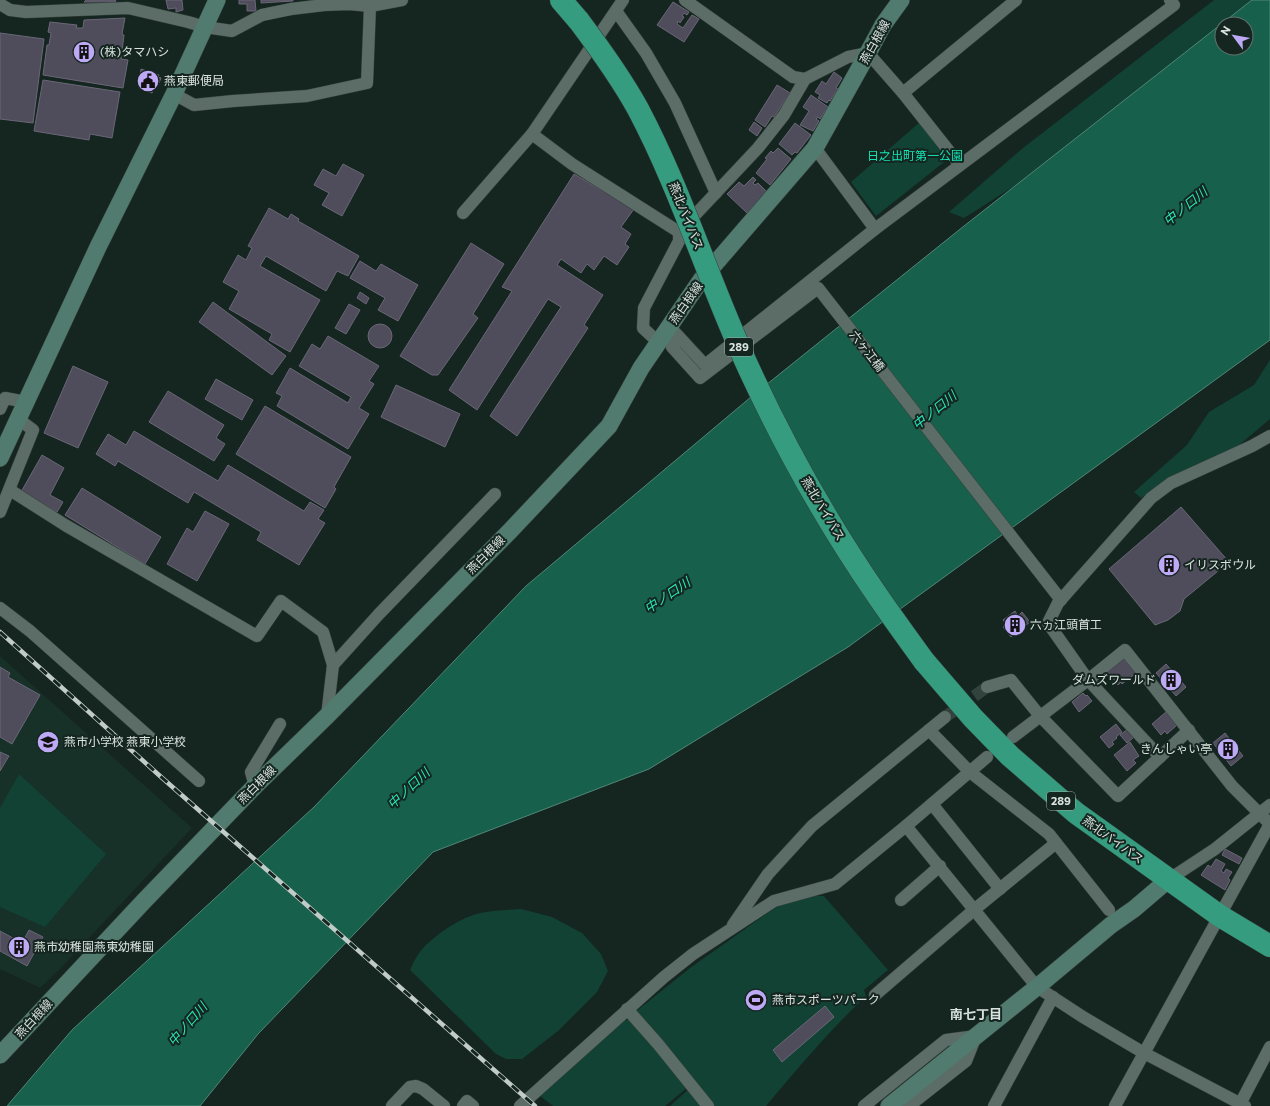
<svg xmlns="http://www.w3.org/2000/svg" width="1270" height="1106" font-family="Commissioner,'Noto Sans JP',sans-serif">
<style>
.built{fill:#173028}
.green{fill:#114234}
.water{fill:#17604c;stroke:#518778;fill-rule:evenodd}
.building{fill:#4f4c5b;stroke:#6a6777}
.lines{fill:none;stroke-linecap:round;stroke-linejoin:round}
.street-tunnel{stroke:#32423c;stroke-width:12;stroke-dasharray:12 6;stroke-linecap:butt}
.street-casing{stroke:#36413c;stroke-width:13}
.secondary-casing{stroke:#36413c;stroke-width:18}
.highway-casing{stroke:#36413c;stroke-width:23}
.street{stroke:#5b6d66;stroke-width:12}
.secondary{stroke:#507b6e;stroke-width:17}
.highway{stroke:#359c7f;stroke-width:22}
.rail-casing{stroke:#c1cbc7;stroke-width:4.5}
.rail{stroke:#15251f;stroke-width:3;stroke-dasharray:9;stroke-linecap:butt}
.highway-bridge-casing{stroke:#36413c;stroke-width:23;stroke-linecap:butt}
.highway-bridge{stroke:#359c7f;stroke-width:22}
.labels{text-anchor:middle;stroke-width:4;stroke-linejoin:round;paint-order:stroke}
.shield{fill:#15251f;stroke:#9eaaa5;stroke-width:1}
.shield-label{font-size:11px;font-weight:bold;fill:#d9e3df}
.street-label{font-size:12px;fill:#d9e3df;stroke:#15251f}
.poi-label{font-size:12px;fill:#d9e3df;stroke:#15251f;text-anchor:start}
.park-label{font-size:12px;fill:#14e3b4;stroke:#15251f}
.water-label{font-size:13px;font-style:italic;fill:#26e9ba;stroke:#15251f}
.neighbourhood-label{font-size:13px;font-weight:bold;fill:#d9e3df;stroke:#15251f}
</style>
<rect width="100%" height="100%" fill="#15251f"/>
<!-- built -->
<polygon class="built" points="0,656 192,828 63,966 40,988 0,969"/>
<!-- green -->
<g class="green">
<polygon points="1214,0 1266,0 1222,24 1060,157 964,218 949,212 1023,148"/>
<polygon points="920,122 948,159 876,216 851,182"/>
<polygon points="1270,360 1270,419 1238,446 1168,479 1141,498 1134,492 1187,445 1209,412 1254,385"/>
<polygon points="19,774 106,854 45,927 0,907 0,808"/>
<path d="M810,896H824L888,970L864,990L866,996C830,1030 798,1068 766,1106H714L634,1013L690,968L769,912L784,903Z"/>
<path d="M521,909L552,917L582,933L601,954L608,971L597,992L558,1031L522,1059H506L496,1054L410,970C414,961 418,953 425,946C439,932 460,918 480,913C494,910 507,910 521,909Z"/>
<polygon points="622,1020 629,1020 688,1087 665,1106 553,1106 539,1095"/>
<polygon points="690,1088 704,1106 670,1106"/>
</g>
<!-- water -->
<path class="water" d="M1252,0H1270V340L848,647L649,769L433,852L258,1034L200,1106H7L72,1030L314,807L526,586L751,397L964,226ZM1222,24H1246V48H1222Z"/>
<!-- building -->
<g class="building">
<polygon points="86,0 116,0 115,2 84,2"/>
<polygon points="166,0 182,0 183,10 176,12 176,8 168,9"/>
<polygon points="239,0 255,0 256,11 247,11 247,4 239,4"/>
<polygon points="261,0 293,0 293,1 261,3"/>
<polygon points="673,2 689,12 687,15 684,13 682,16 684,17 680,23 678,21 677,24 683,28 692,15 699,19 684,42 657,25"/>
<polygon points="125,18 122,34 124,35 121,59 128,60 123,88 43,75 47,45 49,45 51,33 48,32 50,22 77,25 76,28 83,28 84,20"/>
<polygon points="0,33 44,39 33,123 0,119"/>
<polygon points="141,69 159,75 158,77 161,78 159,83 156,83 152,93 139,88"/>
<polygon points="834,72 842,78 836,88 838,89 830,101 829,100 827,103 818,98 820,95 815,92 822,81 826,84"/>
<polygon points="43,80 120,92 112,138 90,134 89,140 34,131"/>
<polygon points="777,85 790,93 774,117 772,116 765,127 755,120"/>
<polygon points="811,95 828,107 820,119 818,117 816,119 819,121 813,131 800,125 809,111 803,107"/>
<polygon points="754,122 762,128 757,136 749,130"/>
<polygon points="795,123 811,135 797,153 795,152 792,155 779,144"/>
<polygon points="778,148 791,159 770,185 756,173 767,159 765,158 771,151 773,153"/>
<polygon points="343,164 364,175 342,216 322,205 329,193 314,185 323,169 336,176"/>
<polygon points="574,174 634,209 621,227 631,234 625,244 629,247 617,265 604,256 594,270 587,264 581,273 561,259 557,265 603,295 584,325 588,328 517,436 490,416 561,307 548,299 477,410 449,390 512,291 502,287"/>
<polygon points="753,177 756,180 753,183 755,185 758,183 767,192 747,213 727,194 739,182 744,186"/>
<polygon points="269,208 288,219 291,214 299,219 298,221 359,256 348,276 337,271 326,291 266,256 260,266 320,300 290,352 269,340 272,334 229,309 239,291 223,282 238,255 246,260 252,248 248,246"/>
<polygon points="471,243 504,264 473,314 478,318 438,375 432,375 400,356"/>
<polygon points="360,261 376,271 381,264 418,285 398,321 378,310 385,298 350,278"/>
<polygon points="360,292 369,298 366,304 357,298"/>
<polygon points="213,302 286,356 272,375 199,322"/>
<polygon points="349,304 360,310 346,334 335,328"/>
<circle cx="380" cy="336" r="12"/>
<polygon points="328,336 379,366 369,381 374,384 359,408 369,414 348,449 277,406 282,396 276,393 290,368 348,403 351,397 299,366 312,344 320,349"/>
<polygon points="73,366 108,382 78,448 44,433"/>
<polygon points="216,379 253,400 242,420 205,399"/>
<polygon points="396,385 460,414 445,447 381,417"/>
<polygon points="168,391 224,425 216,438 225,444 214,461 149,422"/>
<polygon points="265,406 351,457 334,487 336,489 325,508 236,454"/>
<polygon points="134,431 218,481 228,465 304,511 310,502 324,510 318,519 325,523 299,565 257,540 261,532 194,492 188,503 118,461 115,466 96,454 108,434 126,445"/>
<polygon points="42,455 64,468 50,495 63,502 57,512 21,492"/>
<polygon points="82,488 161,537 145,564 65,515"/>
<polygon points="1181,507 1229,562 1184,599 1180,611 1168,620 1155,625 1109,569"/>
<polygon points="205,511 229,524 197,581 167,564 187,528 193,532"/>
<polygon points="1015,611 1018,616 1022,612 1030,622 1011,637 1003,627 1006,624 1003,620"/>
<polygon points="1123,658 1136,673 1122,684 1121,682 1118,685 1110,674 1107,677 1104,673"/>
<polygon points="1166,664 1186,687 1176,696 1156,673"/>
<polygon points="0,667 10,673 8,677 40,695 12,744 0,737"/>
<polygon points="1083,693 1086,696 1087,695 1092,701 1079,712 1072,702"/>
<polygon points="1166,712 1177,725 1167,734 1165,731 1161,735 1152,724"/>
<polygon points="1116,724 1122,732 1116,737 1117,738 1112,742 1114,744 1109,748 1100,737"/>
<polygon points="1128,729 1134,737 1127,743 1120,735"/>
<polygon points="1225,733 1243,756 1231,766 1213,743"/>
<polygon points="1130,742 1139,756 1133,760 1136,763 1127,771 1114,755"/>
<polygon points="0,752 9,756 0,771"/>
<polygon points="1225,849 1242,858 1239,864 1222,855"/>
<polygon points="1216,859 1225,864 1221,871 1224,873 1226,869 1232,872 1228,878 1230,880 1225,890 1201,875 1208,865 1211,867"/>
<polygon points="29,930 43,937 27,966 0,951 0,931 22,943"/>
<polygon points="825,1006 834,1017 782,1062 773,1050"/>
</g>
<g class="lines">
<!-- street-tunnel -->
<polyline class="street-tunnel" points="945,717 987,687"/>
<!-- street casing -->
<g class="street-casing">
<g id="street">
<polyline points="685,0 793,77 805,79"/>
<polyline points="0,4 10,10 26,12 128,8 188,22 205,27 232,31 262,15 291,9 324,5 349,4 370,6 402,0"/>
<polyline points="616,11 646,53 675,103 716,193"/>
<polyline points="903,93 1016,0"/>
<polyline points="174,94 194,105 233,101 307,96 367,83 370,6"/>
<polyline points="532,134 572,164 679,232"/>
<polyline points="815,148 875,229"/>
<polyline points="463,213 532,134 623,0"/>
<polyline points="669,326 705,365 875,229 1174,5 1170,0"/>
<polyline points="679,337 672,347 700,378 818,288 1061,600"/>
<polyline points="658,342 643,328 644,308 679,241 679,232 758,148 784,115 805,79 848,57 868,53 903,93 960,165"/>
<polyline points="0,409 5,398 26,402"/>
<polyline points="10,490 65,525 257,636 281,601 323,632 333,665 327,716"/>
<polyline points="0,512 33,430 17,418"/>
<polyline points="0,608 30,631 199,781"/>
<polyline points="333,665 379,614 495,494"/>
<polyline points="987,687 1011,680 1040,716 1118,796 1189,730"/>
<polyline points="929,730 970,772 1049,834 1109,910"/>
<polyline points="1013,737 1088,680 1125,650 1232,786 1270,824"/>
<polyline points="1160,757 1088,680 1048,623 1058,603 1151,498 1171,483 1252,446 1270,436"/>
<polyline points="255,786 251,772 280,724"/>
<polyline points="932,804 1000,889"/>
<polyline points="906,826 1037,987 1083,1017 1144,1053 1245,1106"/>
<polyline points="1168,880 1215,849 1270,805"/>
<polyline points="901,900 940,866"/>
<polyline points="733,925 768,874 812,826 945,717"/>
<polyline points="875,995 975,909 1056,843"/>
<polyline points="627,1009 658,1044 708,1106"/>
<polyline points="392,1106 410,1087 416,1086 423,1089 444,1106"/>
<polyline points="463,1106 467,1101 473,1106"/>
<polyline points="520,1106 664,977 693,954 774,901 835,884 906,826 987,757"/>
<polyline points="864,1106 946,1040 976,1036 966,1061 909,1106"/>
<polyline points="994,1106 1053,997"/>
<polyline points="1115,1106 1270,824"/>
<polyline points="1239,1106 1270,1047"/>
</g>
</g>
<!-- secondary casing -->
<g class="secondary-casing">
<g id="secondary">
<polyline points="0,458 98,247 174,94 217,0"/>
<polyline points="0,1055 144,901 255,786 327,716 510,531 609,426 641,368 701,280 815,148 868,53 883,25 901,0"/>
<polyline points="889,1106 1037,987 1111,925 1134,909 1168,880"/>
</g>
</g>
<!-- highway casing -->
<g class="highway-casing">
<g id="highway">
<polyline points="561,0 579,21"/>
<polyline points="924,661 973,718 1010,756 1076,813 1220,916 1270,946"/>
</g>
</g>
<!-- street -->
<use href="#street" class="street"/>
<!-- secondary -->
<use href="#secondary" class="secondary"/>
<!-- highway -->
<use href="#highway" class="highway"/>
<!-- rail casing -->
<g class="rail-casing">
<polyline id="rail" points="0,632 160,776 535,1106"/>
</g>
<!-- rail -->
<use href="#rail" class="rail"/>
<!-- highway-bridge casing -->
<g class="highway-bridge-casing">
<path id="highway-bridge" d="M579,21C600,49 621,78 638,109C682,192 709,283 749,369C785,447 828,524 877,595C892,617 908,639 924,661"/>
</g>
<!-- highway-bridge -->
<use href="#highway-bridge" class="highway-bridge"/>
</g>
<!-- icons -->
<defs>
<g id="building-disc" transform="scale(1.15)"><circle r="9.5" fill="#bda9f5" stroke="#15251f"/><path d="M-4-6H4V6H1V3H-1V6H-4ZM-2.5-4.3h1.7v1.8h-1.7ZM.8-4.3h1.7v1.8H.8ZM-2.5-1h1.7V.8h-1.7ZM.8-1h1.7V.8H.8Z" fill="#111"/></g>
<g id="civic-disc" transform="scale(1.15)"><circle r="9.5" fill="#bda9f5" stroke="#15251f"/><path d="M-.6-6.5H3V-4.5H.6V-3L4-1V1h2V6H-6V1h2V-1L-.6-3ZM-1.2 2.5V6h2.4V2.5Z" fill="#111"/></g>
<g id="school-disc" transform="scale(1.15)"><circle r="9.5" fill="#bda9f5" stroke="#15251f"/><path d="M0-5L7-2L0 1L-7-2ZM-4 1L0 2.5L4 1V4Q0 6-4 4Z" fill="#111"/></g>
<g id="stadium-disc" transform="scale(1.15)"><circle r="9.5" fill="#bda9f5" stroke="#15251f"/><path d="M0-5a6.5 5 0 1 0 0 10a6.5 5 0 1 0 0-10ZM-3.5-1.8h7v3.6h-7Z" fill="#111"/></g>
</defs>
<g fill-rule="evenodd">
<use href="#building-disc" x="84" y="52"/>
<use href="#civic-disc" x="148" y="81"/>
<use href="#building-disc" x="1169" y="565"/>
<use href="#building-disc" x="1015" y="625"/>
<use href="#building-disc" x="1171" y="680"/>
<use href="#school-disc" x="48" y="742"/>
<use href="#building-disc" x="1228" y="749"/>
<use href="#building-disc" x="19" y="947"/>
<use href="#stadium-disc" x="756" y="1000"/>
</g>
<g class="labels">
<!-- shield labels -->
<g class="shield">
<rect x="725" y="338" width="28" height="18" rx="3"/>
<rect x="1047" y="792" width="28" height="18" rx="3"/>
</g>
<g class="shield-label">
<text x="739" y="351">289</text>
<text x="1061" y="805">289</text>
</g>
<!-- street labels -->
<g class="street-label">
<text transform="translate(875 42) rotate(-61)" y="4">燕白根線</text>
<text transform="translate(686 216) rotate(68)" y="4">燕北バイパス</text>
<text transform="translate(686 303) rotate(-55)" y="4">燕白根線</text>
<text transform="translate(867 351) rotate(52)" y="4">六ヶ江橋</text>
<text transform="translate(823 509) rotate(59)" y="4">燕北バイパス</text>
<text transform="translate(486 555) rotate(-45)" y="4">燕白根線</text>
<text transform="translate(257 785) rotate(-45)" y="4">燕白根線</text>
<text transform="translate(1113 840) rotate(36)" y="4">燕北バイパス</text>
<text transform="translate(34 1019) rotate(-47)" y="4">燕白根線</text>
</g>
<!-- poi labels -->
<g class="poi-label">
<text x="100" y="56">(株)タマハシ</text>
<text x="164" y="85">燕東郵便局</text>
<text x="1184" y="569">イリスボウル</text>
<text x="1030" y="629">六ヵ江頭首工</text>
<text x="1156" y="684" text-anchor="end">ダムズワールド</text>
<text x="64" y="746">燕市小学校 燕東小学校</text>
<text x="1212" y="753" text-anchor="end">きんしゃい亭</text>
<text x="34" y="951">燕市幼稚園燕東幼稚園</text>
<text x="772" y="1004">燕市スポーツパーク</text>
</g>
<!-- park labels -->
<g class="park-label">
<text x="915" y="160">日之出町第一公園</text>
</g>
<!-- water labels -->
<g class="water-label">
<text transform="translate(1185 206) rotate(-39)" y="5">中ノ口川</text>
<text transform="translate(934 410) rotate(-39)" y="5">中ノ口川</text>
<text transform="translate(667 595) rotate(-34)" y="5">中ノ口川</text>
<text transform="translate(408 788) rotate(-43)" y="5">中ノ口川</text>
<text transform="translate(187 1024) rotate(-49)" y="5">中ノ口川</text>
</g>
<!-- neighbourhood labels -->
<g class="neighbourhood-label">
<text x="976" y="1019">南七丁目</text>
</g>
</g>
<!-- north arrow -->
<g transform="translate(1234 36) rotate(302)"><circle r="19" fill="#15251f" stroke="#63716c"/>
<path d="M0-3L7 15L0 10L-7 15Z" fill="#bda9f5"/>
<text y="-6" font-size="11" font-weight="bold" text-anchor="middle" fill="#d9e3df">N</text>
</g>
</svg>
